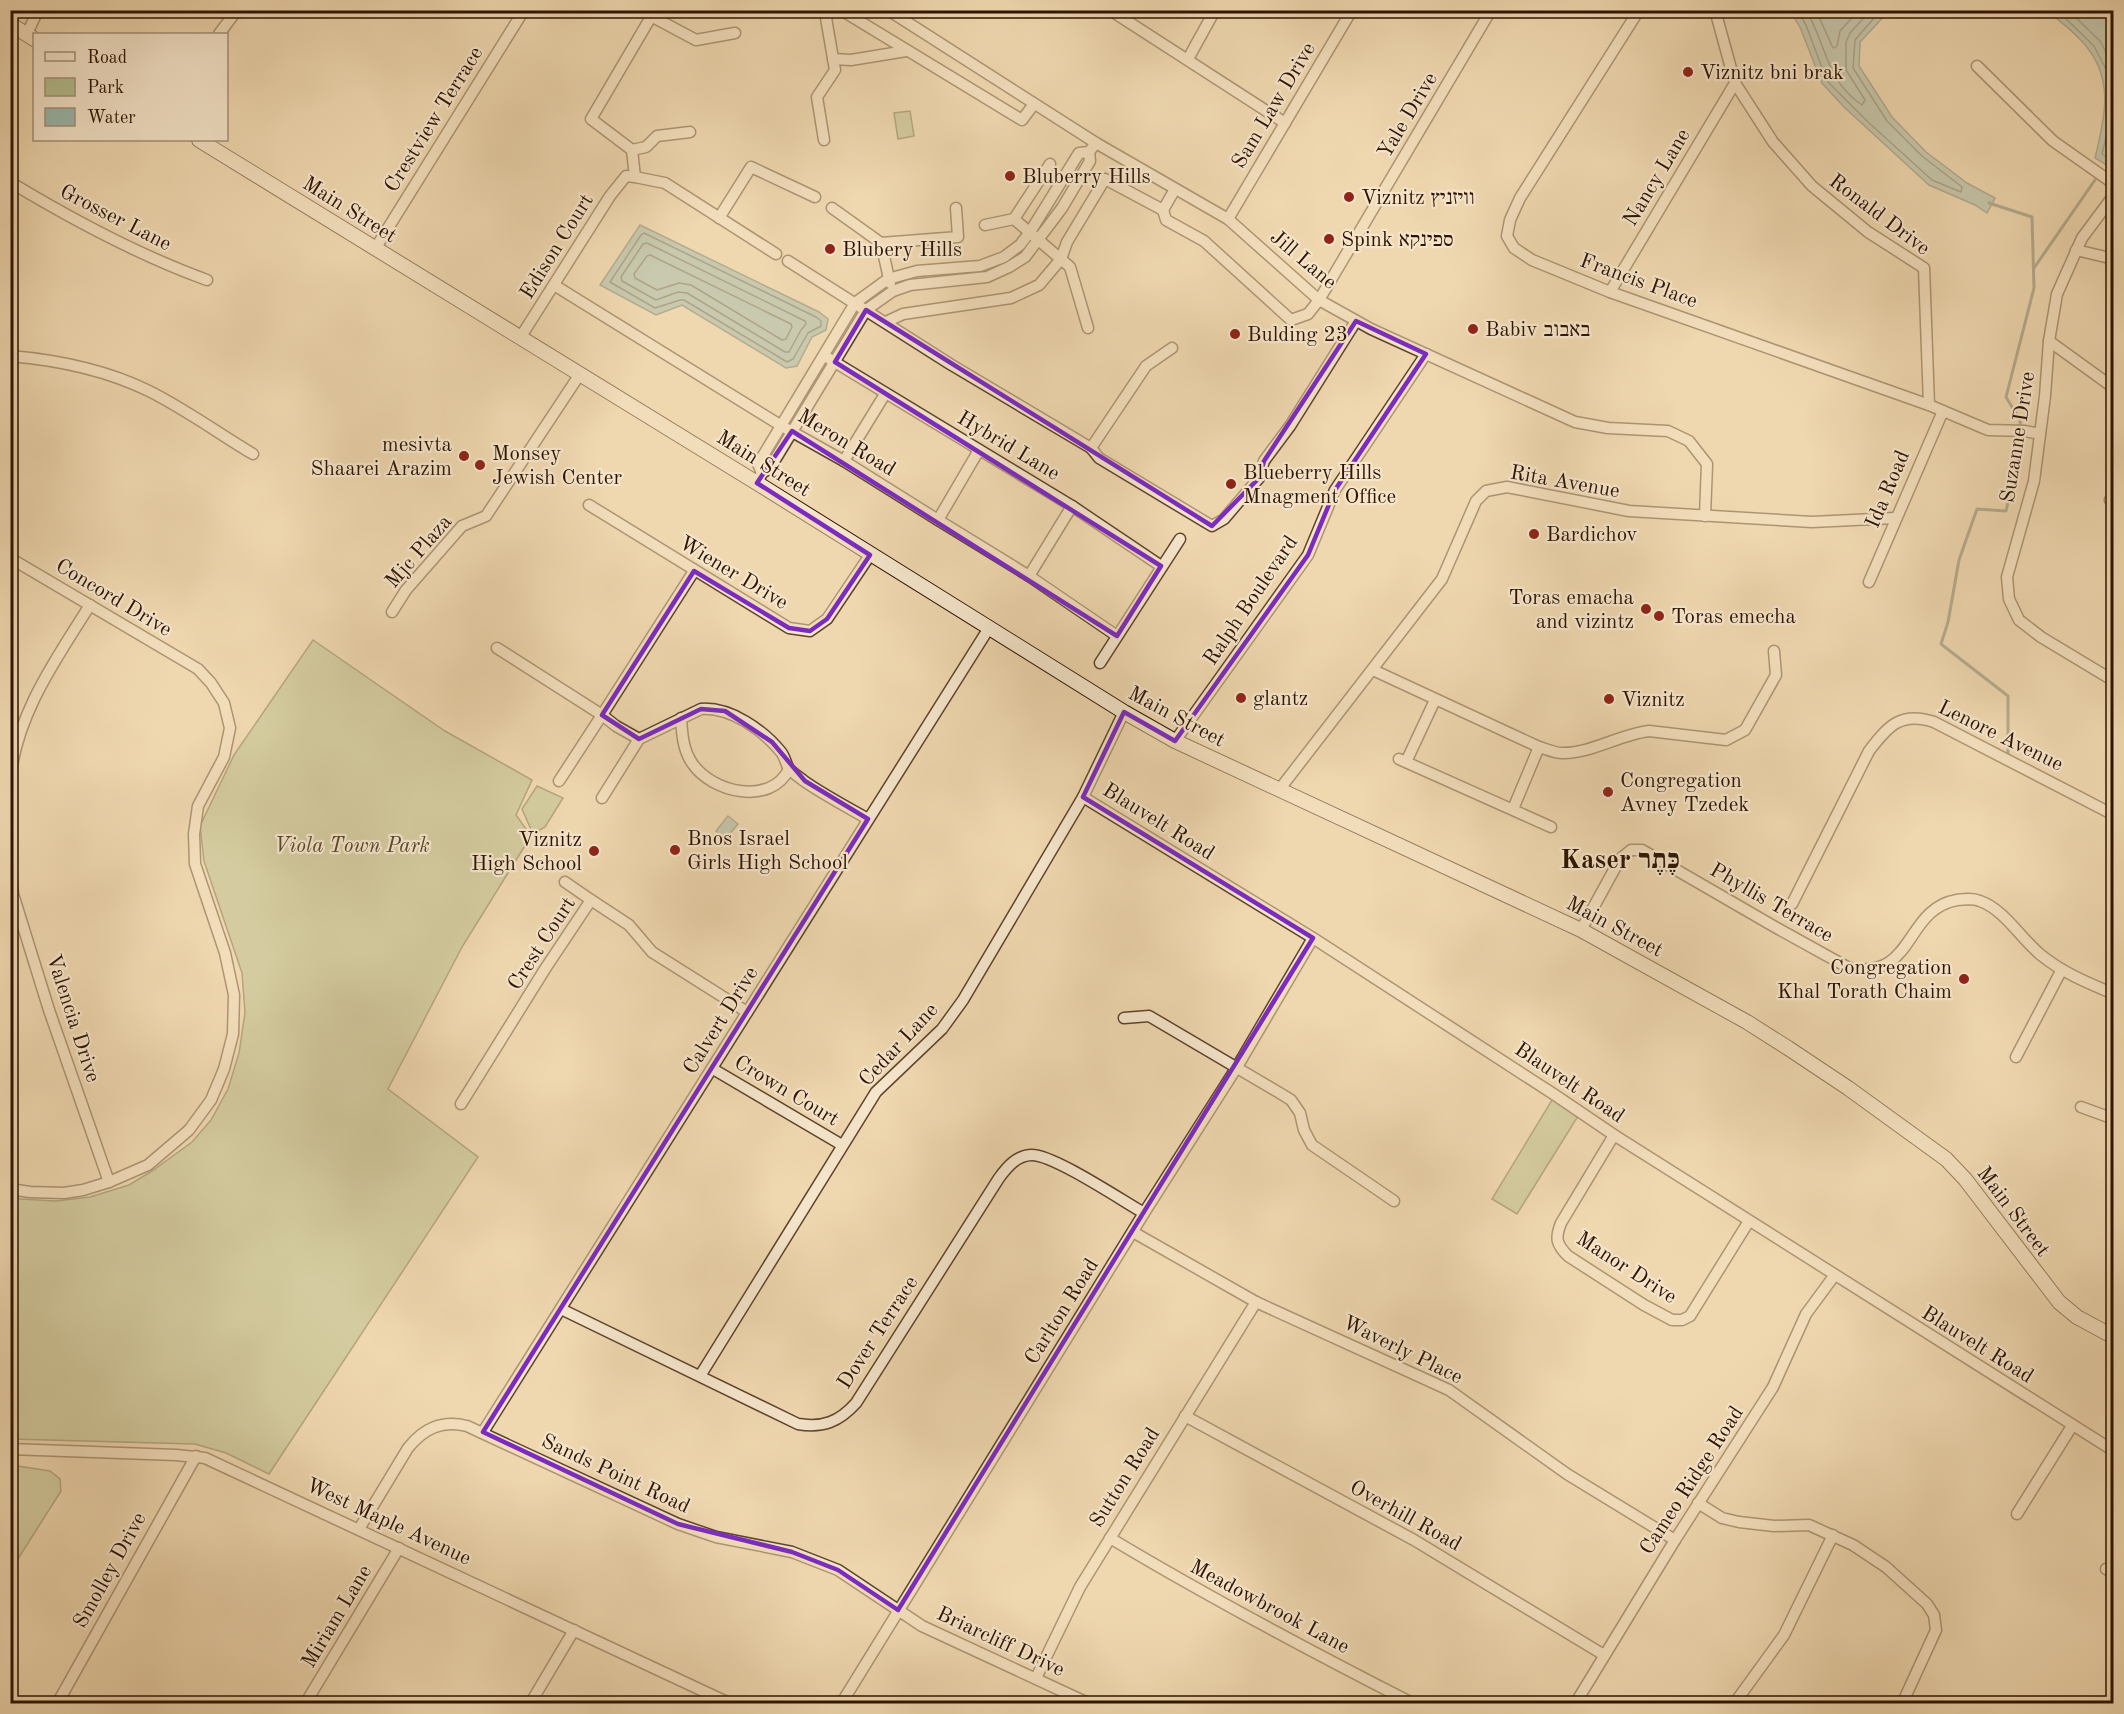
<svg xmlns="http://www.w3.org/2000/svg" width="2124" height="1714" font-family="'Old Standard TT','Frank Ruhl Libre',serif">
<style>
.green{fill:#b4bf8f;stroke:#716948;stroke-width:1.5}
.water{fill:#9ab9ae;stroke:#6f7768;stroke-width:1.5}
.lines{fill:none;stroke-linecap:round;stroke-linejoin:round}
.shore{stroke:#646657;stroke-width:1.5}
.stream{stroke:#6f7768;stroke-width:3}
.street-casing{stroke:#5e442c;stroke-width:13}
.secondary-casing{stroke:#2e1300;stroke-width:16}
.street{stroke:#f5e5cb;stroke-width:10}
.secondary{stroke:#f5e5cb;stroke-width:14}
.marked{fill:none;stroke:#7b2cbf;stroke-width:4.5;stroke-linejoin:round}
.poi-dot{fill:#8f2418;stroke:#f5e5cb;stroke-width:2}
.labels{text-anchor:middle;stroke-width:4.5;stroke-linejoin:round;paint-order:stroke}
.poi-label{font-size:21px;fill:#2e1300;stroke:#f5e5cb;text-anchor:start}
.street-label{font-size:21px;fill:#2e1300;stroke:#f5e5cb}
.park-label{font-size:21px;font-style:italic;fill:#56472b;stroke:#f5e5cb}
.district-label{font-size:27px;font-weight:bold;fill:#2e1300;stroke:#f5e5cb}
</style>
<rect width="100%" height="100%" fill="#efd7af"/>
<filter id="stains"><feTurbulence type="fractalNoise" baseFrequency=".00333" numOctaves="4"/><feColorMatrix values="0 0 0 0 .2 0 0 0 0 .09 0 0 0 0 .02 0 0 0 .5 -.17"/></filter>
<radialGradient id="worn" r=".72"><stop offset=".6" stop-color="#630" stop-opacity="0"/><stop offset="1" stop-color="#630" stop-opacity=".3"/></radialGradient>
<!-- green -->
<g class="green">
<polygon points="910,111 914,136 898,139 894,113"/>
<polygon points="313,640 445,731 532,780 516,815 531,836 462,947 388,1089 478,1157 269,1474 226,1453 195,1444 11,1439 10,1196 20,1199 56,1201 90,1197 129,1185 152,1171 192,1142 211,1120 228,1089 239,1053 245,1013 242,973 204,861 200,826 234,755"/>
<polygon points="537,786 563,798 545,827 533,834 522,809"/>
<polygon points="1555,1095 1580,1113 1517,1214 1492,1199"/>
<polygon points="11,1465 50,1471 60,1479 61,1491 11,1570"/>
</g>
<!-- water -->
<g class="water">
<polygon points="1790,11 1889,11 1860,42 1859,66 1892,117 1926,152 1967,183 1995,198 1987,213 1975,205 1929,185 1844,107 1822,83 1800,27"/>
<path d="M2048,11H2113V169L2095,158C2104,121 2114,83 2089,50C2079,35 2061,23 2048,11Z"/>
<polygon points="640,225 819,312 828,319 826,330 812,337 797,366 786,368 682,305 656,315 600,285"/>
<polygon points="728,816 738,824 725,839 716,831"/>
</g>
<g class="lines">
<!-- shore -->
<g class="shore">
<polyline points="1797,10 1806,25 1827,81 1868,122 1932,180 1961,192 1962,187 1922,156 1887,121 1853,68 1855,40 1881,10"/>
<path d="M1806,10C1827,45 1825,80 1862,105L1865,100L1846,70V42L1850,33L1871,10"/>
<polyline points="1816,10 1832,46 1834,48 1837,46 1840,31 1859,10"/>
<polyline points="2057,10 2094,46 2109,75 2112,113 2102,154 2114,162"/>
<polyline points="2068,10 2100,41 2114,67"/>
<polygon points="644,233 816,317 821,321 821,326 808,333 793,359 787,362 684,300 680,300 655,308 610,282 641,235"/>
<polygon points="647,243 805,321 806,324 801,330 789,352 785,352 687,293 678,292 656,300 622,281 621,277 643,244"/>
<polygon points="650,255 791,324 792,327 786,339 782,340 691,285 679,283 657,290 635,278 634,274 647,256"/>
</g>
<!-- stream -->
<g class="stream">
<polyline points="1989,203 2032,217 2034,288 2006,397 2020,420 2021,446 2006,511 1977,509 1959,560 1948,622 1941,644 2008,696 2008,753"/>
<polyline points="2034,268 2095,180"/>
</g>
<!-- street casing -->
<g class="street-casing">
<g id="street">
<polyline points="841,10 1022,120 1034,104"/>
<polyline points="888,10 1096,143 1228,219 1319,300 1371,329 1575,422 1608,428 1668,431 1689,441 1707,464 1705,516"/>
<polyline points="1110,10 1285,123"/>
<polyline points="1639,10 1520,198 1510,220 1507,236 1514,248 1532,260 1610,292 1929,405 1988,430 2025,431 2040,434"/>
<polyline points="1715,10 1735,83 1773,142 1812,186 1868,232 1924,268 1929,405"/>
<polyline points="651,16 696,40 735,33"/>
<polyline points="27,34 38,10"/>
<polyline points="219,34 237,10"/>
<polyline points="833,59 851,60 906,51"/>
<polyline points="1188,59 1215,10"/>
<polyline points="1977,66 2053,141 2114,184"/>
<polyline points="824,140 817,97 835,70 826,18 832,10"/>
<polyline points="632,150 646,147 657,136 690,132"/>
<polyline points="635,177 665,183 776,254"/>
<path d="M10,182C73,220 138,255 207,280"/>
<polyline points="2114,195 2082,238 2057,294 2049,341 2045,396 2034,481 2007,577 2009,599 2019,620 2041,637 2114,681"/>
<polyline points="832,208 881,243 890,283"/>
<polyline points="1163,210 1175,189"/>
<polyline points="719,218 751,167 815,197"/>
<polyline points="1014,219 1050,164"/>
<polyline points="1228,219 1352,10"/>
<polyline points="985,225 1014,219 1070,267 1088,328"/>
<polyline points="881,243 958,237 956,208"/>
<polyline points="375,249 524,10"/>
<polyline points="2076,250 2114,259"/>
<polyline points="788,261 950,364 1091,448 1099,458 1212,526 1224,519 1259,478 1264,461 1290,426 1356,321"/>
<polyline points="554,285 780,425 844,461 938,520 1029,576 1117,636"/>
<polyline points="1610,292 1735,83"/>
<polyline points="886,322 903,314 1011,298 1039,285 1061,259 1067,242 1105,179 1163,210 1166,220 1204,241 1291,320 1308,314 1319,300 1491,10"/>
<polyline points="520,338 610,196 626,176 635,177 632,150 591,119 655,10"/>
<polyline points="2049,341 2114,388"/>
<path d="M10,356C58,360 106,370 149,391C185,409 218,433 253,454"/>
<polyline points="828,358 1072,506 1161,566"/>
<polyline points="1091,448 1146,366 1172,348"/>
<polyline points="844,461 885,394"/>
<polyline points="762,473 758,464 855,303 888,279 917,271 980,266 1004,257 1020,245 1030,232 1079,153 1089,152"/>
<polyline points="757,483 762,473 770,468 866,310 893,291 910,285 987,277 1009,267 1025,257 1062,208 1090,161 1089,152 1096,143"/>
<polyline points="2110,500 2114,503"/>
<polyline points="589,505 789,628 810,631 827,619 870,555"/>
<polyline points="938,520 979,450"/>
<polyline points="10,558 198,669 211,683 224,703 230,728 224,757 198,806 194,834 195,864 225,953 234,995 233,1034 224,1069 211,1100 189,1130 148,1165 109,1182 83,1190 64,1193 30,1192 10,1189"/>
<polyline points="1029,576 1072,506"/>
<polyline points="1869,582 1943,411"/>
<polyline points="392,612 406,590 462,526 486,516 580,374"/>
<polyline points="497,648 602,715 559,781"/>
<polyline points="1100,663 1180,539"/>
<path d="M1373,670L1539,747C1546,749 1555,753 1562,753C1590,754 1621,734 1649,731L1726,740L1745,730L1776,675L1774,651"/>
<polyline points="1124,712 1083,797 1313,938 1555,1095 1614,1135 2114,1451"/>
<path d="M681,718C682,734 683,750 692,763C712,793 771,806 789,769"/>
<polyline points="639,739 616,726 602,715 694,571"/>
<polyline points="1175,741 1308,555 1335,490 1426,354"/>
<polyline points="1399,759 1551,827"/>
<polyline points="1406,762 1435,700"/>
<path d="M10,782C15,716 56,659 90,605"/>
<polyline points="1279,790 1442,579 1476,501 1486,491 1507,487 1629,511 1812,522 1895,518"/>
<path d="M602,798L639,739L701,709C731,707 763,730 781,752C785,757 786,764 789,769C793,773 799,777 804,781C824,795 847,807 868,819"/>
<polyline points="1513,809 1539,747"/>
<polyline points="10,863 13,894 49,1010 109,1182"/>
<polyline points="565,882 591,900"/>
<path d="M1792,904L1869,751C1888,726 1901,711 1934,722L2114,815"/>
<path d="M1581,930L1620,859L1631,850H1642L1775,927L1849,968C1915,981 1904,909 1957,900C1965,899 1973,898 1980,901C2005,910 2021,939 2041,955C2063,973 2088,983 2114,994"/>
<polyline points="1124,1018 1149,1016 1278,1092 1291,1100 1300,1113 1304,1130 1312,1145 1394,1201"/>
<polyline points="2016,1057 2061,971"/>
<polyline points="713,1069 842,1145"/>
<polyline points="461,1104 545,969 591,900 629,925 652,952 747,1012"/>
<polyline points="2081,1107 2114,1119"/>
<path d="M1614,1135L1561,1223C1555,1238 1556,1244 1568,1256L1644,1305L1672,1320H1682L1690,1316L1749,1221"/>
<polyline points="1133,1232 1256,1302 1449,1390 1567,1474 1675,1540"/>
<path d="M561,1309L798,1424C823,1428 839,1422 856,1403L999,1178C1007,1167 1017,1155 1032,1155C1054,1155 1121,1200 1144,1213"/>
<polyline points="700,1376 876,1092 942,1029 963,1000 1083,797"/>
<polyline points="1185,1416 1414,1540 1604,1655"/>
<polyline points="483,1432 989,628"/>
<polyline points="10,1449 176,1455 205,1458 731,1704"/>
<polyline points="1698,1503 1722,1518 1739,1522 1774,1526 1809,1525 1853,1545 1886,1567 1927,1604 1934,1615 1936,1630 1902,1704"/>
<polyline points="2017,1514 2072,1426"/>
<path d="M359,1529L408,1448C424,1428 442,1420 467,1426L678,1524L716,1537L792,1552L838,1570L922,1626L1090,1704"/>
<path d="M1110,1538C1210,1598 1310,1651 1414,1704"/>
<polyline points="2106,1569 2114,1573"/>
<polyline points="1036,1678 1080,1587 1256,1302"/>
<polyline points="57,1704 196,1456"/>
<polyline points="305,1704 399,1548"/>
<polyline points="530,1704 574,1630"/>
<polyline points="841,1704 1144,1213 1237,1067 1313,938"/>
<polyline points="1575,1704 1675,1540 1773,1387 1806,1314 1834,1276"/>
<polyline points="1734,1704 1784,1635 1833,1535"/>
</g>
</g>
<!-- secondary casing -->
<g class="secondary-casing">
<g id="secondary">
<polyline points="10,24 34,39"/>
<polyline points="199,140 757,483 1124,712 1175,741 1581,930 1747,1022 1788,1048 1848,1088 1946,1159 1965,1179 2059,1302 2077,1317 2114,1337"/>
</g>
</g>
<!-- street -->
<use href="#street" class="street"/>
<!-- secondary -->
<use href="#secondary" class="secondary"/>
</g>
<!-- marked area -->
<path d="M0 0H2124V1714H0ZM866,310L1212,526L1259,478L1264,461L1356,321L1426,354L1335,490L1308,555L1175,741L1124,712L1083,797L1313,938L898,1610L838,1570L792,1552L678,1524L483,1432L868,819L805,781L772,742L725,711L701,709L639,739L602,715L694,571L789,628L810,631L827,619L870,555L757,483L792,431L1117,636L1161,566L835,362Z" fill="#efd7af" fill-opacity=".55" fill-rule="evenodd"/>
<path class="marked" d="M866,310L1212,526L1259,478L1264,461L1356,321L1426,354L1335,490L1308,555L1175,741L1124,712L1083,797L1313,938L898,1610L838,1570L792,1552L678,1524L483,1432L868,819L805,781L772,742L725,711L701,709L639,739L602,715L694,571L789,628L810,631L827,619L870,555L757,483L792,431L1117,636L1161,566L835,362Z"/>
<!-- markers -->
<g class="poi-dot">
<circle cx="1688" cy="72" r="6"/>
<circle cx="1010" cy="176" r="6"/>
<circle cx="1349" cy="197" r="6"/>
<circle cx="1329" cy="239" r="6"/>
<circle cx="830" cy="249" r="6"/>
<circle cx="1473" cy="329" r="6"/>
<circle cx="1235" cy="334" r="6"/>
<circle cx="464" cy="456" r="6"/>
<circle cx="480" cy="465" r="6"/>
<circle cx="1231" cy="484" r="6"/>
<circle cx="1534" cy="534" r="6"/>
<circle cx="1646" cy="609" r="6"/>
<circle cx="1659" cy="616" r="6"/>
<circle cx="1241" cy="698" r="6"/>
<circle cx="1609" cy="699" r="6"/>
<circle cx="1608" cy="792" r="6"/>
<circle cx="675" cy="850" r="6"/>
<circle cx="594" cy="851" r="6"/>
<circle cx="1964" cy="979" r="6"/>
</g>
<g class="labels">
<!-- poi labels -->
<g class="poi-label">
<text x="1700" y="79">Viznitz bni brak</text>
<text x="1022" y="183">Bluberry Hills</text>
<text x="1361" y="204">Viznitz וויזניץ</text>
<text x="1341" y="246">Spink ספינקא</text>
<text x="842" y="256">Blubery Hills</text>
<text x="1485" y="336">Babiv באבוב</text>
<text x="1247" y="341">Bulding 23</text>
<text x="452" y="451" text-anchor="end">mesivta<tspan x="452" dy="24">Shaarei Arazim</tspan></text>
<text x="492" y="460">Monsey<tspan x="492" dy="24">Jewish Center</tspan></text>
<text x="1243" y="479">Blueberry Hills<tspan x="1243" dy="24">Mnagment Office</tspan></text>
<text x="1546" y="541">Bardichov</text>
<text x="1634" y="604" text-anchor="end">Toras emacha<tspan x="1634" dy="24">and vizintz</tspan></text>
<text x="1671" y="623">Toras emecha</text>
<text x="1253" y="705">glantz</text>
<text x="1621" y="706">Viznitz</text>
<text x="1620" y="787">Congregation<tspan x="1620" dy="24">Avney Tzedek</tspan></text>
<text x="687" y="845">Bnos Israel<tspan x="687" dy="24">Girls High School</tspan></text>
<text x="582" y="846" text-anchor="end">Viznitz<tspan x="582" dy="24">High School</tspan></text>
<text x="1952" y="974" text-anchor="end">Congregation<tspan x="1952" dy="24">Khal Torath Chaim</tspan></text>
</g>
<!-- street labels -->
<g class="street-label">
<text transform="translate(1273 105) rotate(-59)" y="7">Sam Law Drive</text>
<text transform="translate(1407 115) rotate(-59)" y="7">Yale Drive</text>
<text transform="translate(433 119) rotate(-58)" y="7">Crestview Terrace</text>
<text transform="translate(1656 177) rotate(-59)" y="7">Nancy Lane</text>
<text transform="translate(350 209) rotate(32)" y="7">Main Street</text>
<text transform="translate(1880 214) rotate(37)" y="7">Ronald Drive</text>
<text transform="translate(116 217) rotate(27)" y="7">Grosser Lane</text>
<text transform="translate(556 246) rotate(-58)" y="7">Edison Court</text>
<text transform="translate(1304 259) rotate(40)" y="7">Jill Lane</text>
<text transform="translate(1639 280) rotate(20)" y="7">Francis Place</text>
<text transform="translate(2017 437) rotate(-81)" y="7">Suzanne Drive</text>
<text transform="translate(847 442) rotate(31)" y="7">Meron Road</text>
<text transform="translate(1009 445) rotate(31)" y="7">Hybrid Lane</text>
<text transform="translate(764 463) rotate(32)" y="7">Main Street</text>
<text transform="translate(1565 481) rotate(10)" y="7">Rita Avenue</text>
<text transform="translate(1887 489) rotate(-67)" y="7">Ida Road</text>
<text transform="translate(418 551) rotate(-49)" y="7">Mjc Plaza</text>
<text transform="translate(734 572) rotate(31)" y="7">Wiener Drive</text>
<text transform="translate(114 597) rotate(31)" y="7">Concord Drive</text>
<text transform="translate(1250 600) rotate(-56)" y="7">Ralph Boulevard</text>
<text transform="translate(1177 716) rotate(28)" y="7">Main Street</text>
<text transform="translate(2001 735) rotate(26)" y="7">Lenore Avenue</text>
<text transform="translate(1159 821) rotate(32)" y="7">Blauvelt Road</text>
<text transform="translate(1772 902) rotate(30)" y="7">Phyllis Terrace</text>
<text transform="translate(1615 926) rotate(28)" y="7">Main Street</text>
<text transform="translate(541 943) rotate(-57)" y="7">Crest Court</text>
<text transform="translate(74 1018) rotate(72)" y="7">Valencia Drive</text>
<text transform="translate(720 1020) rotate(-58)" y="7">Calvert Drive</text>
<text transform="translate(898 1044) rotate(-47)" y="7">Cedar Lane</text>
<text transform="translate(1570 1082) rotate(34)" y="7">Blauvelt Road</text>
<text transform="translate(787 1090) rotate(31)" y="7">Crown Court</text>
<text transform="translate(2014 1211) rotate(53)" y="7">Main Street</text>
<text transform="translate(1627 1267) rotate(33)" y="7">Manor Drive</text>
<text transform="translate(1061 1311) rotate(-58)" y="7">Carlton Road</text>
<text transform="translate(877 1332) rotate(-57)" y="7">Dover Terrace</text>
<text transform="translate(1978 1344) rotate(32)" y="7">Blauvelt Road</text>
<text transform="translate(1403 1349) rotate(26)" y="7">Waverly Place</text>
<text transform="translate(616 1473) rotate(25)" y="7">Sands Point Road</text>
<text transform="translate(1124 1477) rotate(-58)" y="7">Sutton Road</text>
<text transform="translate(1691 1480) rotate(-57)" y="7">Cameo Ridge Road</text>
<text transform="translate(1406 1515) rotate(29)" y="7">Overhill Road</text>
<text transform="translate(389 1521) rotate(25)" y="7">West Maple Avenue</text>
<text transform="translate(109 1570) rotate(-61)" y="7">Smolley Drive</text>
<text transform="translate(1270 1606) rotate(28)" y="7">Meadowbrook Lane</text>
<text transform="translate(336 1616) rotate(-59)" y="7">Miriam Lane</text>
<text transform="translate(1001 1641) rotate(25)" y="7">Briarcliff Drive</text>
</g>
<!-- park labels -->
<g class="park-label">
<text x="352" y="852">Viola Town Park</text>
</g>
<!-- district labels -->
<g class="district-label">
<text x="1620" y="868">Kaser כֶּתֶר</text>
</g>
</g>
<!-- margin -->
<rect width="2124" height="1714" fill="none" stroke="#efd7af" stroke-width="36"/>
<rect x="12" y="12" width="2100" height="1690" fill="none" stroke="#2e1300" stroke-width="3"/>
<rect x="18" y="18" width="2088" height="1678" fill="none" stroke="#2e1300" stroke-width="1.5"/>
<!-- legend -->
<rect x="33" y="33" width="195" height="108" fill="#f5e5cb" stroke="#a5917a" stroke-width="1.5"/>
<rect x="45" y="52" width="30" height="9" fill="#f5e5cb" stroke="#a5917a" stroke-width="1.5"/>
<text x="87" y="63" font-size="18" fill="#2e1300">Road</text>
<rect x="45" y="78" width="30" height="18" fill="#b4bf8f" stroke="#a5917a" stroke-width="1.5"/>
<text x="87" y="93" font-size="18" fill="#2e1300">Park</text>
<rect x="45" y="108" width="30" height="18" fill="#9ab9ae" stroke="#a5917a" stroke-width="1.5"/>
<text x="87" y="123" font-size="18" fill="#2e1300">Water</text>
<rect width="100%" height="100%" filter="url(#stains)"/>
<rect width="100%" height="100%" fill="url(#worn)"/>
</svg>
